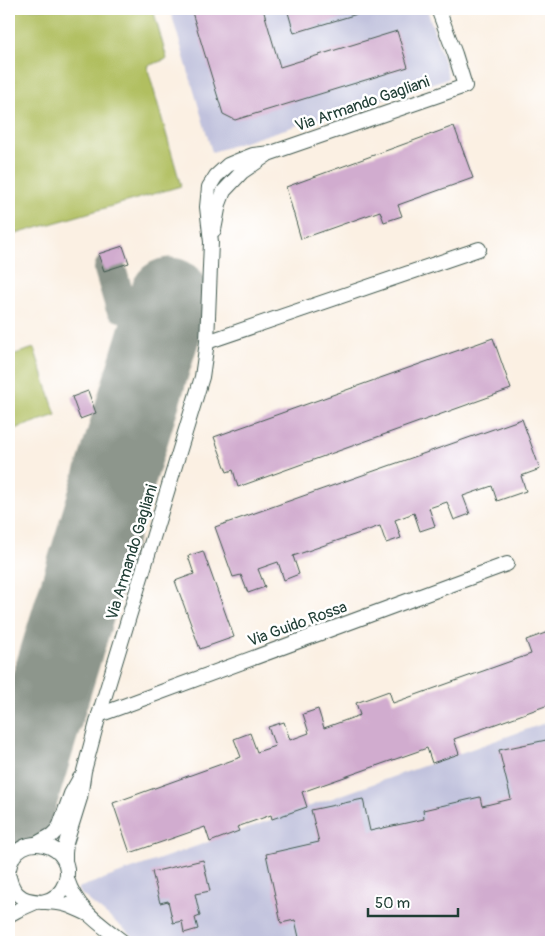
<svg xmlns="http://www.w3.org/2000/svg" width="560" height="951" font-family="Pangolin,sans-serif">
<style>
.industrial{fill:#c1c2dd}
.green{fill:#b1bf61;stroke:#687e4a}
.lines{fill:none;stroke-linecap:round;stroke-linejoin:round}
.taxiway{stroke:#8d968c;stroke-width:32}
.runway{stroke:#8d968c;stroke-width:81}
.building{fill:#d1accf}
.minor-casing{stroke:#40584e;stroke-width:16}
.minor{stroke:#fff;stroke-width:14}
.labels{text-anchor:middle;stroke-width:5;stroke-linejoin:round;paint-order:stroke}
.street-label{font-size:16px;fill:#1f3d34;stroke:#fff}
</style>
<rect width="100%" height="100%" fill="#fff"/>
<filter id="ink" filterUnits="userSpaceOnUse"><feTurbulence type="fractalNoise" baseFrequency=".02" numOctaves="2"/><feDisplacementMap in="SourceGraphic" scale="10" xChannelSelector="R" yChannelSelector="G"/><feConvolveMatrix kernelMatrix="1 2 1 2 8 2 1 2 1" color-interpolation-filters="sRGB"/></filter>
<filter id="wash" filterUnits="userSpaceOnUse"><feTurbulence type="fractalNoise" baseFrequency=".0096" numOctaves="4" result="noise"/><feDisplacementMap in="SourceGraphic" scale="20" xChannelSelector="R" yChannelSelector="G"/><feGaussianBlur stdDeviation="1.12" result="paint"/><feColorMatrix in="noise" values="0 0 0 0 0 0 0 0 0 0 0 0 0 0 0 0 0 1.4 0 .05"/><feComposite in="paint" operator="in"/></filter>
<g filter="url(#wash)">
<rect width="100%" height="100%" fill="#fbf0e3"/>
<!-- industrial -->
<g class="industrial">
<polygon points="170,9 427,9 449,78 212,152"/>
<polygon points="551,721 551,942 140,942 81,894 78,888"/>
</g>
<!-- green -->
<g class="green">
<polygon points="14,9 153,9 167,59 147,66 181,186 9,236 9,10"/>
<polygon points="34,348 56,415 9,431 9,356"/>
</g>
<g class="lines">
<!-- taxiway -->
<polyline class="taxiway" points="110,269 121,306 165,316"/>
<!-- runway -->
<polyline class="runway" points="14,807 170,298"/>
</g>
<g id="blocks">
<!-- building -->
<g class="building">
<polygon points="191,9 263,9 280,67 397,31 408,67 235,120 223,114"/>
<polygon points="287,9 367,9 367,11 294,33"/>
<polygon points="454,126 473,178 398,205 402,216 384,222 380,211 301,239 286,187"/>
<polygon points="123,246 129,263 104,271 98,254"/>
<polygon points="493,338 511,389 238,487 233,470 227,472 214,437"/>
<polygon points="88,391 96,413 80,419 72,397"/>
<polygon points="522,419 540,469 521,476 526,491 497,501 492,486 463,496 470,514 454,520 447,502 429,508 435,526 420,531 414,513 395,520 401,538 386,543 380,526 293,556 299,574 284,580 278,562 258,569 265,587 248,593 241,575 233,577 215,527"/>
<polygon points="203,551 234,637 200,649 175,581 194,574 188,556"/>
<polygon points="551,631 551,704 454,739 459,754 432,763 427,748 302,792 307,807 272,819 271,815 237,827 239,831 210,842 205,827 130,853 113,803 241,757 234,739 250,733 257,752 275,746 268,727 284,722 290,740 309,733 303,714 318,709 324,728 360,715 356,703 389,691 393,703 531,654 526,640"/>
<polygon points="551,739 551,942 300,942 295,920 281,923 266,854 319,842 311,810 363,799 370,831 424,819 423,810 480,797 482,806 511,799 499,750"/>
<polygon points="203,860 210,891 195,894 200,916 195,918 198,929 184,933 182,921 173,923 168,901 160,903 152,872"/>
</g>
</g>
</g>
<g filter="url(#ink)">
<use href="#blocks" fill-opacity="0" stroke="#40584e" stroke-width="1"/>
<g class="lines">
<!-- minor casing -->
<g class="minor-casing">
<g id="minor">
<polyline points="214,230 219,204 224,191 242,172 267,155"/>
<polyline points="207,342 479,249"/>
<polyline points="99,715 507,564"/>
<polyline points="36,844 52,835 57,830 60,825 71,794 80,778"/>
<polyline points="65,862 65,853 66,843 80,798 84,771 99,715 202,377 207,342 211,242 207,207 209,187 216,176 228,165 240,160 253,155 271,153 465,86 455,54 438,9"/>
<path d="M9,869C16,826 79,844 65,883C61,894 53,900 42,902"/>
<path d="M9,877C16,910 43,898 67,905C74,907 81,911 88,914"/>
<path d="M67,879C77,910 99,923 123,942"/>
<polyline points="9,915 18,910 36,902"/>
</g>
</g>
<!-- minor -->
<use href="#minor" class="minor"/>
</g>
</g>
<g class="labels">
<!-- street labels -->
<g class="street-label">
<text transform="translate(362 103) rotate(-19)" y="6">Via Armando Gagliani</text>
<text transform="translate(131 552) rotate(-73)" y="6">Via Armando Gagliani</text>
<text transform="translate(297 623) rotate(-20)" y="6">Via Guido Rossa</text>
</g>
</g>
<!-- margin -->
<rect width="560" height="951" fill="none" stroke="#fff" stroke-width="30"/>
<!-- scale -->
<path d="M368 908v8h90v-8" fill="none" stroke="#1f3d34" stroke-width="2.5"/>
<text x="375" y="908" font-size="15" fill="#1f3d34" stroke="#ffffff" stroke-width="4" paint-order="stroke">50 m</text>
</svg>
